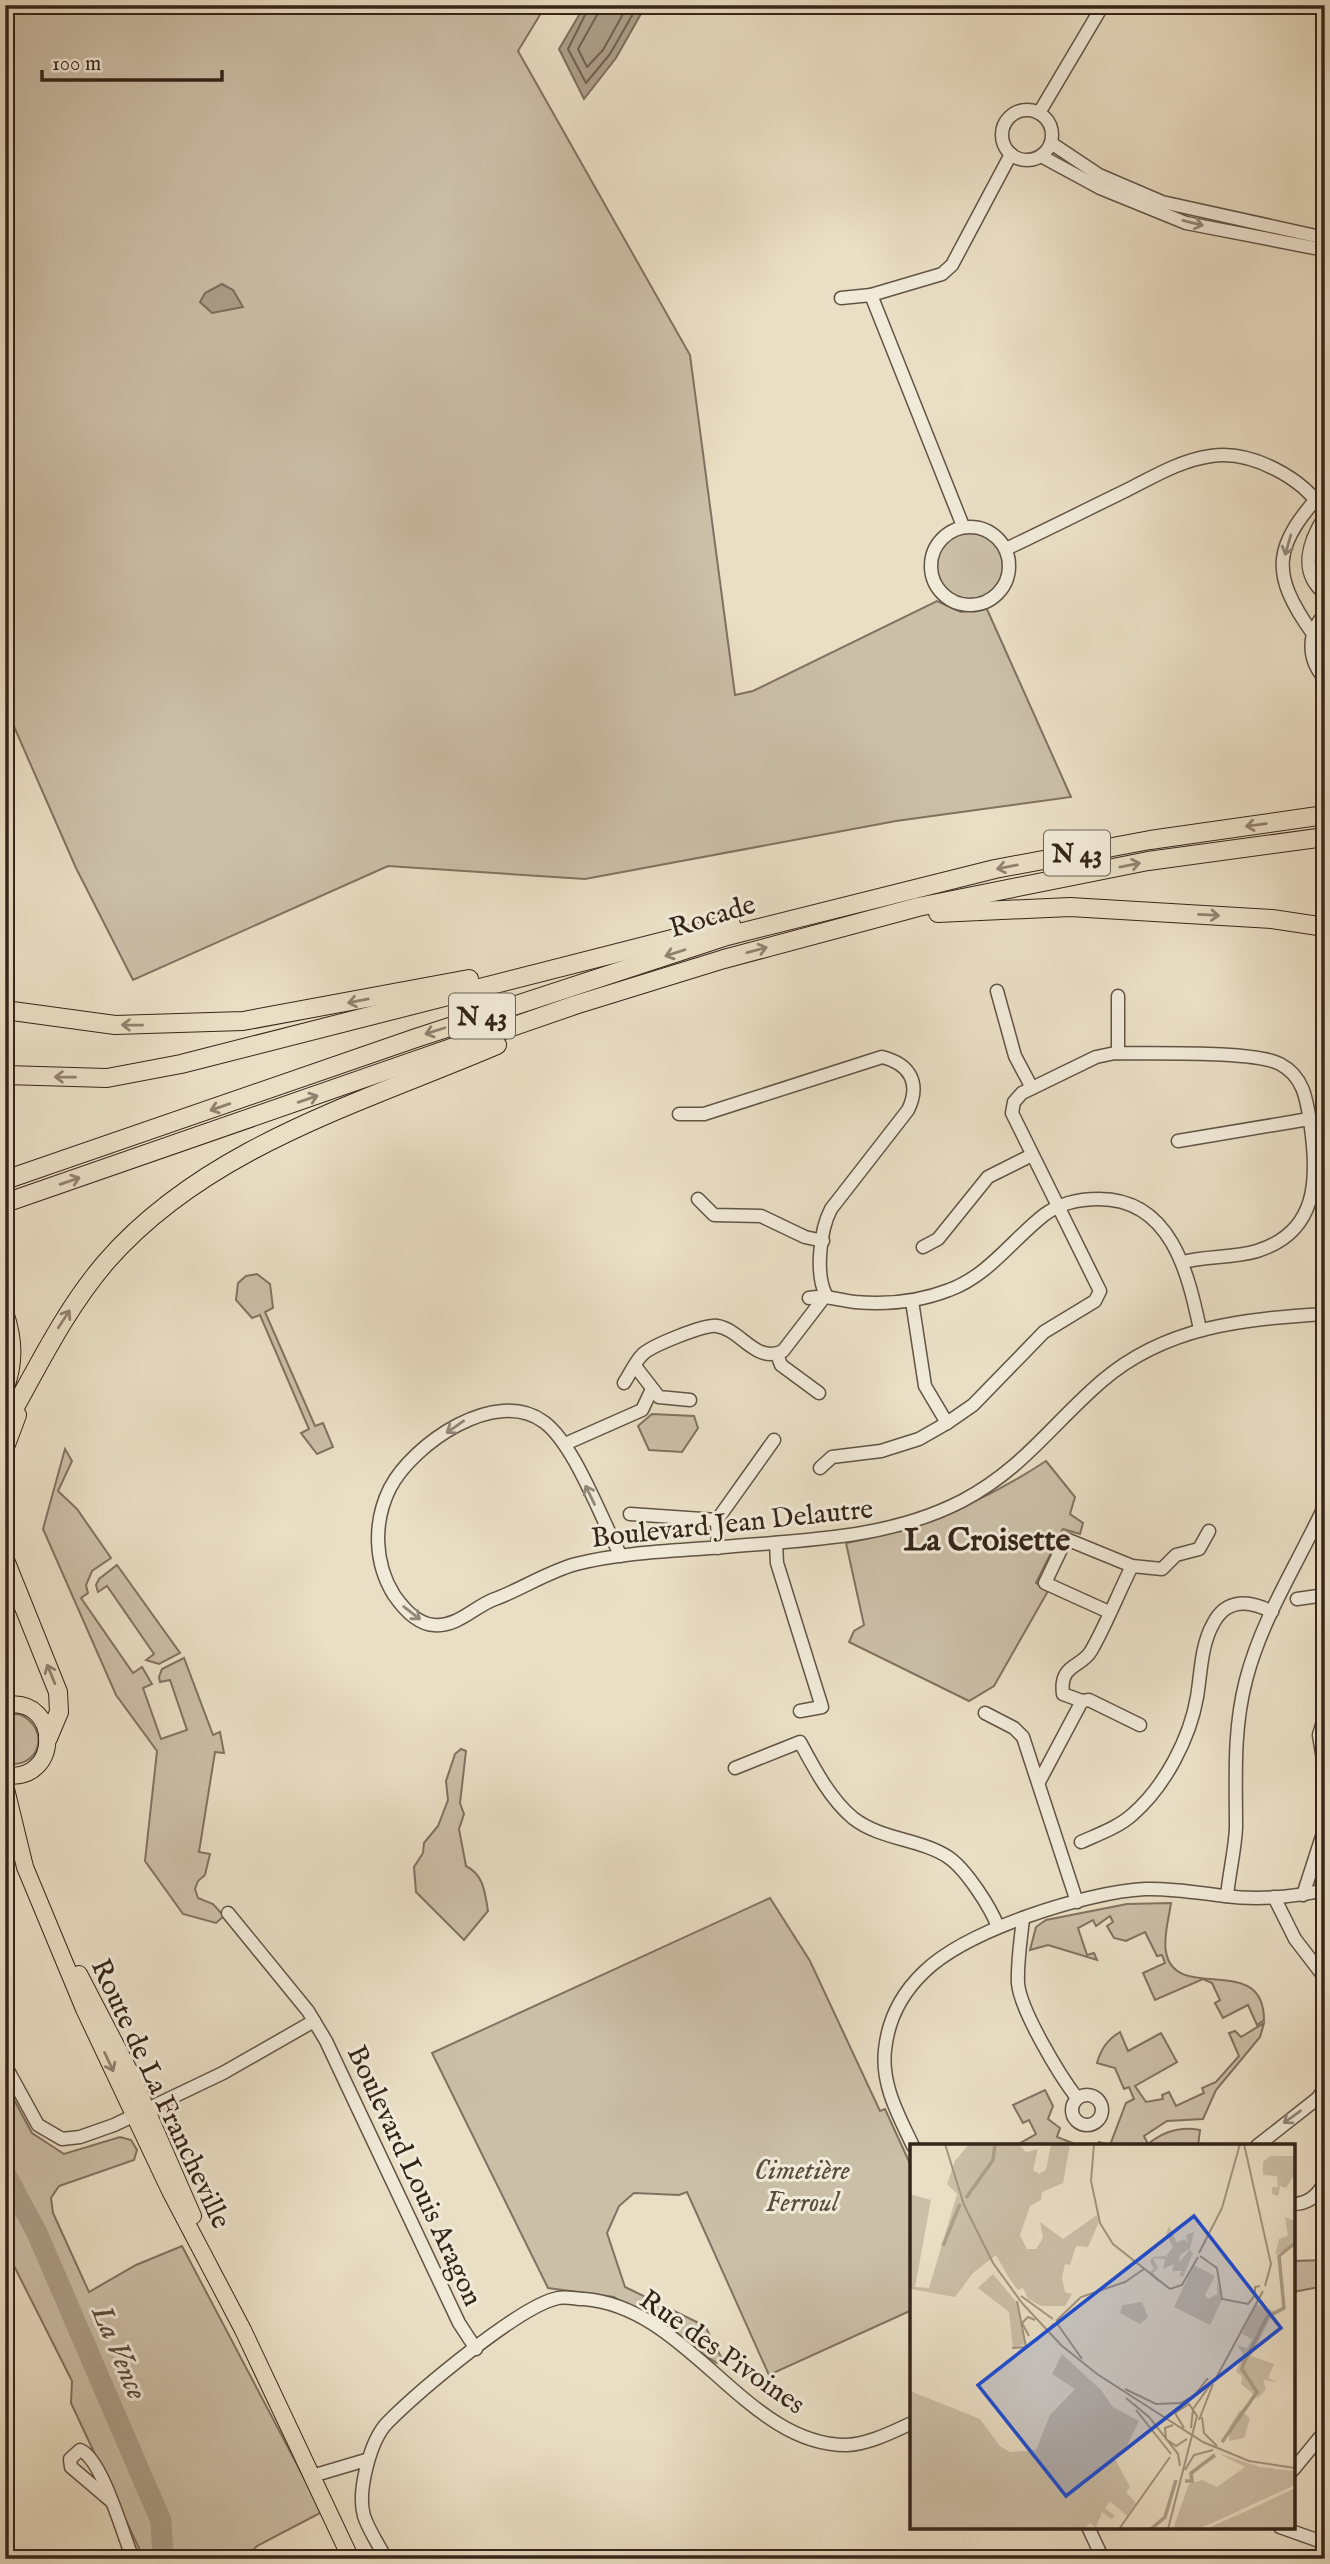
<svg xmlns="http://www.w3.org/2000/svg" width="1330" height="2564" font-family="'IM FELL English',serif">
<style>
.green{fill:#cbbfa8;stroke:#807260;stroke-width:2}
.water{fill:#aca08b;stroke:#7c6f5d;stroke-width:2}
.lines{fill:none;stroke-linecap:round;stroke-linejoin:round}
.shore{stroke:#706252;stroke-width:2}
.river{stroke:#aca08b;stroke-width:21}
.minor-casing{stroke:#625444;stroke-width:15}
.major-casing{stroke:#352519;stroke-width:18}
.highway-casing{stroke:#352519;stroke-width:20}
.minor{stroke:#f1ead9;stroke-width:12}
.major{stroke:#eadfc5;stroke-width:16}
.highway{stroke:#eadfc5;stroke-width:18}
.oneway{stroke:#938879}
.oneway2{stroke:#90826f}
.labels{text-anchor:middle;stroke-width:6;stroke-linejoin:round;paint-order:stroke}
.shield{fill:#f1ead9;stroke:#6d6053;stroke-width:2}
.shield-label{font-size:26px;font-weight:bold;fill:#352519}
.street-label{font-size:28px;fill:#352519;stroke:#f1ead9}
.park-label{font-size:28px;font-style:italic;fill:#5a4c3d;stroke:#f1ead9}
.water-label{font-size:30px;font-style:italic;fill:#594a3b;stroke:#f1ead9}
.quarter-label{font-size:32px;font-weight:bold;fill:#352519;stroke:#f1ead9}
.inset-river{fill:none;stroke:#aca08b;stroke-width:3.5}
.inset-road{fill:none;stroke:#a29580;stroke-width:2}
.view{fill:#1d4ed8;fill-opacity:0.15;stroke:#1d4ed8;stroke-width:3.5}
.inset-edge{fill:none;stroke:#352519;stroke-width:3.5}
</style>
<rect width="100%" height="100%" fill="#eadfc5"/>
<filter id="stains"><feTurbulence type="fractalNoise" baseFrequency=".00286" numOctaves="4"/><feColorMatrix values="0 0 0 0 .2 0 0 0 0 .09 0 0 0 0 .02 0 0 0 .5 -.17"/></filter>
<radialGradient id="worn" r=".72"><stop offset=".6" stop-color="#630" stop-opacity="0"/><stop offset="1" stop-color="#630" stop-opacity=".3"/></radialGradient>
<!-- green -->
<g class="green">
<polygon points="5,5 546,5 518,51 690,355 735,695 753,691 937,601 961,612 986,607 1071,797 896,821 585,879 388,866 133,980 76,868 5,706"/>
<circle cx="969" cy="567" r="34"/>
<polygon points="257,1274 270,1284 273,1308 265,1312 315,1426 323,1423 333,1447 317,1454 301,1433 309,1429 260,1315 252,1318 236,1300 238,1283 246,1276"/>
<polygon points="652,1414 694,1416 698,1428 682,1452 649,1450 638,1426"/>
<polygon points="65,1449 72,1461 58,1491 77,1509 111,1558 92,1571 86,1585 88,1593 81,1598 133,1673 142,1667 152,1684 143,1688 161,1739 187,1730 170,1680 160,1682 159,1677 162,1669 184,1658 213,1735 220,1732 224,1753 215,1752 199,1852 210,1854 205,1875 198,1881 195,1889 198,1898 213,1904 224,1916 216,1923 183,1914 145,1861 157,1751 116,1695 43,1529"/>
<path d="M1046,1461L1075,1497L1070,1514L1083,1523L1080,1534L1063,1529L1036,1583L1048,1591L994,1686L969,1701L849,1642L854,1631L864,1625L846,1543C919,1530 985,1501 1046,1461Z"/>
<polygon points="117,1565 180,1653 159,1664 146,1660 154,1654 107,1586 98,1592 96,1585 99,1579"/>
<path d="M19,1714C52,1728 40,1771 5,1763V1715Z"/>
<path d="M461,1749L466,1751L460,1803L464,1814L459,1829L466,1866C484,1875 485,1893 488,1911L464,1940L416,1892L414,1867L423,1853L424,1843L438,1826L448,1800L446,1781L455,1754Z"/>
<polygon points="770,1898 810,1961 880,2111 885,2109 912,2168 912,2310 769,2375 687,2192 679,2195 634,2193 619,2206 607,2233 625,2287 705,2326 721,2357 717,2363 614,2297 548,2288 432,2053"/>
<path d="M1171,1903C1169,1918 1163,1937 1166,1952C1175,2004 1264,1951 1264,2020L1257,2025L1248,2005L1223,2018L1215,2003L1220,2000L1212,1983L1203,1979L1155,2000L1143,1973L1165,1963L1162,1955L1157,1956L1145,1932L1126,1941L1114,1938L1107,1926L1113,1922L1110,1916L1096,1926L1093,1920L1078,1928L1087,1955L1094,1953L1097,1960L1048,1945L1030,1950L1036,1927L1046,1920L1127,1904Z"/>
<path d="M1264,2023L1260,2037L1216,2090L1203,2119L1167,2121L1144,2136L1148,2144C1164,2131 1180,2126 1200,2130L1198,2146H1098L1099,2142L1110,2145L1126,2103L1134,2099L1129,2087L1124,2089L1115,2068L1097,2063C1101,2049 1107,2040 1120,2032L1128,2051L1161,2033L1177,2062L1135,2086L1146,2102L1163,2099L1162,2095L1169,2092L1176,2106L1204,2093L1202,2088L1216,2082L1239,2056L1229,2033L1235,2031L1241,2037Z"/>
<polygon points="5,2083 32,2133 64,2154 120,2137 131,2140 137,2150 134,2160 59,2186 51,2198 53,2213 89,2292 136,2265 182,2246 322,2512 257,2546 245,2559 144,2559 71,2403 72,2381 5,2248"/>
<polygon points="1045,2090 1053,2106 1048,2119 1060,2128 1057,2137 1080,2146 1015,2146 1036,2134 1029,2120 1023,2123 1013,2105"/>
<polygon points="1325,2260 1325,2286 1293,2292 1293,2261"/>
</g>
<!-- water -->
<g class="water">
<polygon points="585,5 646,5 616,58 584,99 559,49"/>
<polygon points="222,284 233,290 243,307 212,313 200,302 205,293"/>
</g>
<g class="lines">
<!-- shore -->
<g class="shore">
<polyline points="590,5 568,49 586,83 610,54 638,5"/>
<polyline points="599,5 597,15 578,49 587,67 603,50 628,5"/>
</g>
<!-- river -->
<polyline class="river" points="5,2173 37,2233 161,2521 163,2559"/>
<!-- minor casing -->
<g class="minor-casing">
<g id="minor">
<circle cx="1027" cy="135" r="25"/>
<polyline points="1039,113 1103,5"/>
<polyline points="1051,143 1099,175 1162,202 1325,238"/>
<polyline points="1041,156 1100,188 1186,223 1325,250"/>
<polyline points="841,298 871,295"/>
<path d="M1325,516C1309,541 1298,572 1325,594"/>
<polyline points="963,526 871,295 942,274 952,265 1011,154"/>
<circle cx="970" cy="566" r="39"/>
<path d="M1006,549C1046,530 1086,510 1127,490C1153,477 1181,460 1211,456C1251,450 1305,478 1325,514"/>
<path d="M1325,614C1307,633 1307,659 1325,679"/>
<path d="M1313,634C1268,571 1274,545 1325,489"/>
<polyline points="1325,716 1325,748"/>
<polyline points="997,991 1015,1056 1032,1088"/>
<polyline points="1118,996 1118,1053"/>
<polyline points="1178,1141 1309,1119"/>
<polyline points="698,1199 714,1215 761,1216 805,1237 823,1241"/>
<polyline points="923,1247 938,1239 988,1177 1032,1155"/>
<path d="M809,1298C826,1295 838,1300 855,1302C888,1305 918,1302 949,1290C988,1276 1012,1240 1044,1215C1060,1203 1080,1199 1099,1199C1171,1199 1188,1273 1200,1329"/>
<polyline points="912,1301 925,1386 947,1423"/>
<polyline points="777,1354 781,1365 819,1393"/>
<polyline points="635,1366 659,1397 690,1400"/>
<path d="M624,1383C630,1374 635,1362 642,1355C650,1346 705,1324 717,1326C742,1330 755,1364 783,1351L826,1295C815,1274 820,1230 831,1209L908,1110C921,1083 910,1064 882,1057L704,1114H679"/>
<polyline points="565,1444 642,1410 652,1389"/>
<path d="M820,1468L832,1457L881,1451L919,1439L947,1423L973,1405L1044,1332L1095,1301L1100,1291L1012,1113L1014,1102L1022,1093L1096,1057L1115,1053C1149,1054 1254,1050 1280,1064C1305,1077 1307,1102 1311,1128C1318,1179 1318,1232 1257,1251C1234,1258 1207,1256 1183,1262"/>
<polyline points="630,1514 717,1520"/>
<polyline points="776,1543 777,1563 822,1707 800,1711"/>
<polyline points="718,1548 717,1520 774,1440"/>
<path d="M621,1556C601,1519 575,1445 544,1422C496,1386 413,1444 390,1488C373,1522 374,1563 394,1595C403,1608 417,1624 434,1625C458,1627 475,1606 495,1599C522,1589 547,1572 576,1564C624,1552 674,1551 723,1547C805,1540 888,1539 962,1501C1023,1469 1052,1424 1102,1381C1166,1326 1244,1319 1325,1314"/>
<polyline points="1297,1599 1325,1595"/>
<polyline points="1109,1612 1045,1583 1066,1539 1132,1566 1162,1569 1176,1555 1199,1549 1209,1531"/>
<polyline points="1082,1701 1089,1700 1140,1725"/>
<polyline points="985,1713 1014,1728 1023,1737 1077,1902"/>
<polyline points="1325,1714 1319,1735 1325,1772"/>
<path d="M735,1768L800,1742C814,1768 830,1799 853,1818C881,1840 921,1839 948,1857C966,1869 991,1908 998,1927"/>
<path d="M1039,1782L1082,1701L1063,1694C1059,1664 1081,1668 1091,1651C1106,1625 1118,1594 1132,1566"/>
<path d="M1081,1842C1099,1834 1119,1827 1133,1814C1165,1786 1190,1738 1197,1697C1201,1673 1201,1645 1213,1624C1226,1598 1250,1600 1272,1612"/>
<polyline points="1303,1895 1325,1827"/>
<path d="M1227,1896C1229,1874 1235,1850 1236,1828C1236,1777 1233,1730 1246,1680C1262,1618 1298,1563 1325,1505"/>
<polyline points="1274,1897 1295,1939 1325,1978"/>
<polyline points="228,1913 308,2011 326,2041 459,2323 476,2349"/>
<path d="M1023,1918C1021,1939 1017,1962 1018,1983C1020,2010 1060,2076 1077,2098"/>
<polyline points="5,2065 38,2125 62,2139 80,2137 114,2125 223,2073 314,2021"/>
<circle cx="1087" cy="2110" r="15"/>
<path d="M913,2146C899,2116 881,2085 885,2050C888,2020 902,1993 924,1972C967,1930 1086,1892 1145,1889C1172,1888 1199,1893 1225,1896C1257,1900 1293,1897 1325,1890"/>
<polyline points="1257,2146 1318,2098 1325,2087"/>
<path d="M1293,2204C1309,2204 1319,2194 1325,2181"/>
<polyline points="1293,2470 1325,2431"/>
<polyline points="312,2476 366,2460"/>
<path d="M111,2501L71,2467L70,2459L80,2450C102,2458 123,2535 133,2559"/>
<polyline points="1088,2527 1103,2559"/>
<polyline points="1280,2527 1325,2543"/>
<path d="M386,2559C379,2545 369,2531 364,2516C357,2492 370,2440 388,2422C418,2392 519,2306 558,2298C566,2296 576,2299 584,2299C689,2307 746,2446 847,2445C869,2444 892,2432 912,2423"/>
</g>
</g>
<!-- major casing -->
<g class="major-casing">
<g id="major">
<path d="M5,1705C62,1696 61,1784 5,1775"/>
<polyline points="5,1785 25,1867 84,2009 170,2191 243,2330 351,2559"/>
<polyline points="79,1974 131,2074 193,2216"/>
</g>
</g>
<!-- highway casing -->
<g class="highway-casing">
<g id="highway">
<polyline points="938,913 1070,907 1272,919 1325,927"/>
<polyline points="5,1010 115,1025 243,1021 469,979"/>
<polyline points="5,1075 107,1078 181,1064 731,924"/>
<polyline points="5,1180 416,1038 727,936 995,869 1150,840 1325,815"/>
<polyline points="5,1203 575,1005 724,959 918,907 1148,861 1325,837"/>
<path d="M5,1315C13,1340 14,1362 5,1387"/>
<path d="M5,1425C37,1369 64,1311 106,1262C206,1147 361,1103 497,1045"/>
<polyline points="5,1447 17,1415"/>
<polyline points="5,1560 58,1692 59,1712 48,1738"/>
</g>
</g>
<!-- minor -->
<use href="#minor" class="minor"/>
<!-- major -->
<use href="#major" class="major"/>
<!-- highway -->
<use href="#highway" class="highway"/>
</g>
<!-- one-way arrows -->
<defs><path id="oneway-shaft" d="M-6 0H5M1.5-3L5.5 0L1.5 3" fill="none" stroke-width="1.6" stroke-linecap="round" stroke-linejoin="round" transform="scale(1.75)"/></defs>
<g class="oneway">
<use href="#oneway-shaft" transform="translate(1193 223) rotate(14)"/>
<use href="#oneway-shaft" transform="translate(1288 545) rotate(106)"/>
<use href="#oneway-shaft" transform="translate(455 1427) rotate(145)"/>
<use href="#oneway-shaft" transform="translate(590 1495) rotate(-116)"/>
<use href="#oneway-shaft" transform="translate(412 1613) rotate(38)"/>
<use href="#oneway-shaft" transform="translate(1292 2117) rotate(144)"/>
</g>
<g class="oneway2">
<use href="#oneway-shaft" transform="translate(1256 825) rotate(172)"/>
<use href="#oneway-shaft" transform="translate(1130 865) rotate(-11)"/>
<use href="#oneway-shaft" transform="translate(1007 867) rotate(169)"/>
<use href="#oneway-shaft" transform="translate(1209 915) rotate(3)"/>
<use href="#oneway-shaft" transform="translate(757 950) rotate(-15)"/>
<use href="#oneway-shaft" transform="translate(675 953) rotate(162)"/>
<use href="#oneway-shaft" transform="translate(358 1001) rotate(169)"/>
<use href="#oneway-shaft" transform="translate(132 1025) rotate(-179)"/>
<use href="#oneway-shaft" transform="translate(435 1031) rotate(162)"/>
<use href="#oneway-shaft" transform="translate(65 1077) rotate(-179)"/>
<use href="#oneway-shaft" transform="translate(308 1099) rotate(-19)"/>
<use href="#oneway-shaft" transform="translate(220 1107) rotate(161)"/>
<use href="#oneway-shaft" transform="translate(70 1181) rotate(-19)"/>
<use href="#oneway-shaft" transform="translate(64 1319) rotate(-57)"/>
<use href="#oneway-shaft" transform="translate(51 1674) rotate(-112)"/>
<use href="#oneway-shaft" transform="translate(109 2062) rotate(65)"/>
</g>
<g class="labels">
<!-- shield labels -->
<g class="shield">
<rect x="1044" y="830.5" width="66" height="45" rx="5"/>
<rect x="449" y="993.5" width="66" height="45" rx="5"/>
</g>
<g class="shield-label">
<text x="1077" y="862">N 43</text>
<text x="482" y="1025">N 43</text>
</g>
<!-- street labels -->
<g class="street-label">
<text transform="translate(712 915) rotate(-17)" y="10">Rocade</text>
<text transform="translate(732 1522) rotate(-6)" y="10">Boulevard Jean Delautre</text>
<text transform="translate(162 2093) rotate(65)" y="10">Route de La Francheville</text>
<text transform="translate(416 2175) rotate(65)" y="10">Boulevard Louis Aragon</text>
<text transform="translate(723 2351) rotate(35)" y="10">Rue des Pivoines</text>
</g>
<!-- park labels -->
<g class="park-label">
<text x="802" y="2179">Cimetière<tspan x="802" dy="32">Ferroul</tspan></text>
</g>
<!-- water labels -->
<g class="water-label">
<text transform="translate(120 2352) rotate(67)" y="10">La Vence</text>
</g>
<!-- quarter labels -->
<g class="quarter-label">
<text x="987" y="1550">La Croisette</text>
</g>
</g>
<!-- overview -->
<g transform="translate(910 2144)">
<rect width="385" height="385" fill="#eadfc5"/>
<path d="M59,0H109L116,8L128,5L123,26L129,30L136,26L141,1L160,0L153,39L132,48L131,56L120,62L110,91L117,105H126L133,94L130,78L153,95L187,71L189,78L178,103L166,102L160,121L155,120L152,134L155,148L162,150L155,162H131L118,155L113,144L108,146L99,134L86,111L63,129L45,153L0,145V50L21,56L5,143L19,144L47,50L37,40L45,17ZM360,12H385V30L376,44L370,42L368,52L362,50V43H368L367,32L353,31V18ZM375,73L385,77V100L365,111L369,95L378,92ZM259,82L267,99L274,95L278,99L276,91L284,88L280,105L270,111L269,118L280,106L283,109L273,133L269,131L272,127H262L264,120L253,125L255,115L243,114L248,124L243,129L249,139L239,129L244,125L240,117L243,113L255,112L260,116L256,112L263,103L256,90ZM284,121L305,132L295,151L298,155L307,150V137L312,156L300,181L264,163ZM83,130L108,160L115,200L103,204L99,168L68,144ZM232,158L238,173L230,180L210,169L212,161ZM345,160L364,167L341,212L364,220L358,234L367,238L353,236L356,245L348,254L331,240L332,232L326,228L333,210L327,201L337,204L342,195L332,190ZM152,210L191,246L203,263L229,277L215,306L205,315L220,343L216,348L226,359L217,372L200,357L195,364L205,372L201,375L192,368L186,384L180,379L174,385H0V247L70,275L90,302L100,308L126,306L140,271L165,245L142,230ZM330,266L340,274L334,294L319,297L320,282ZM308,309L350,323L385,327V341L289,385H263L279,340L292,336L307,343L335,323ZM385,344V385H296L341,365Z" fill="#cbbfa8"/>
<path class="inset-river" d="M56,54L83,16L85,0M33,102L50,60M312,298L347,248L332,225L334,219L357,173L374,164L369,112L385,99M275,337H282L281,329L305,311M241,385L255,373L266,336"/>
<path class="inset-road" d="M35,0L54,61L83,119L112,159L151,201L187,230L293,298L339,317L385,324M184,0L181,37L190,79L203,100L260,145L272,141L288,113M334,0L361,120L355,142M289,109L312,64L330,0M290,112L307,124L312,155L338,160L345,151V143L350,142M111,152L143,175M146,177L171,153L215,138L234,125M146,178L172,215M119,192L112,179L118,173L125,176M126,197L144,180M102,204L116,203L107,157M305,236L353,147M215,245L246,260L271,259M216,254L239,273L268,310L270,322M271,259L284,252L298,234M226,266L261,310M292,273L294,289L307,302M289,276L303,240M263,281L255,284L256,295L266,302L277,295M281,284L283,265L300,241M275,326L284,311L303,306M209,385L260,313M258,385L287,272L279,260L265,269L274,284"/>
<path class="view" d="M284,72L371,184L156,352L68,241Z"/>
<rect width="385" height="385" class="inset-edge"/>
</g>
<!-- margin -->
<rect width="1330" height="2564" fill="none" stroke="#eadfc5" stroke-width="28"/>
<rect x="7" y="7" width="1316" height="2550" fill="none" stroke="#352519" stroke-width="3.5"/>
<rect x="14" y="14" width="1302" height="2536" fill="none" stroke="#352519" stroke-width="2"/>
<!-- scale -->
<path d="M42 70v10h180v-10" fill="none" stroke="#352519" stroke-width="3.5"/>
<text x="52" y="70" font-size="21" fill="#352519" stroke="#f1ead9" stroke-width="5" paint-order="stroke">100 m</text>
<rect width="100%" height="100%" filter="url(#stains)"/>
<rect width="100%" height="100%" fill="url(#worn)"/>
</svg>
